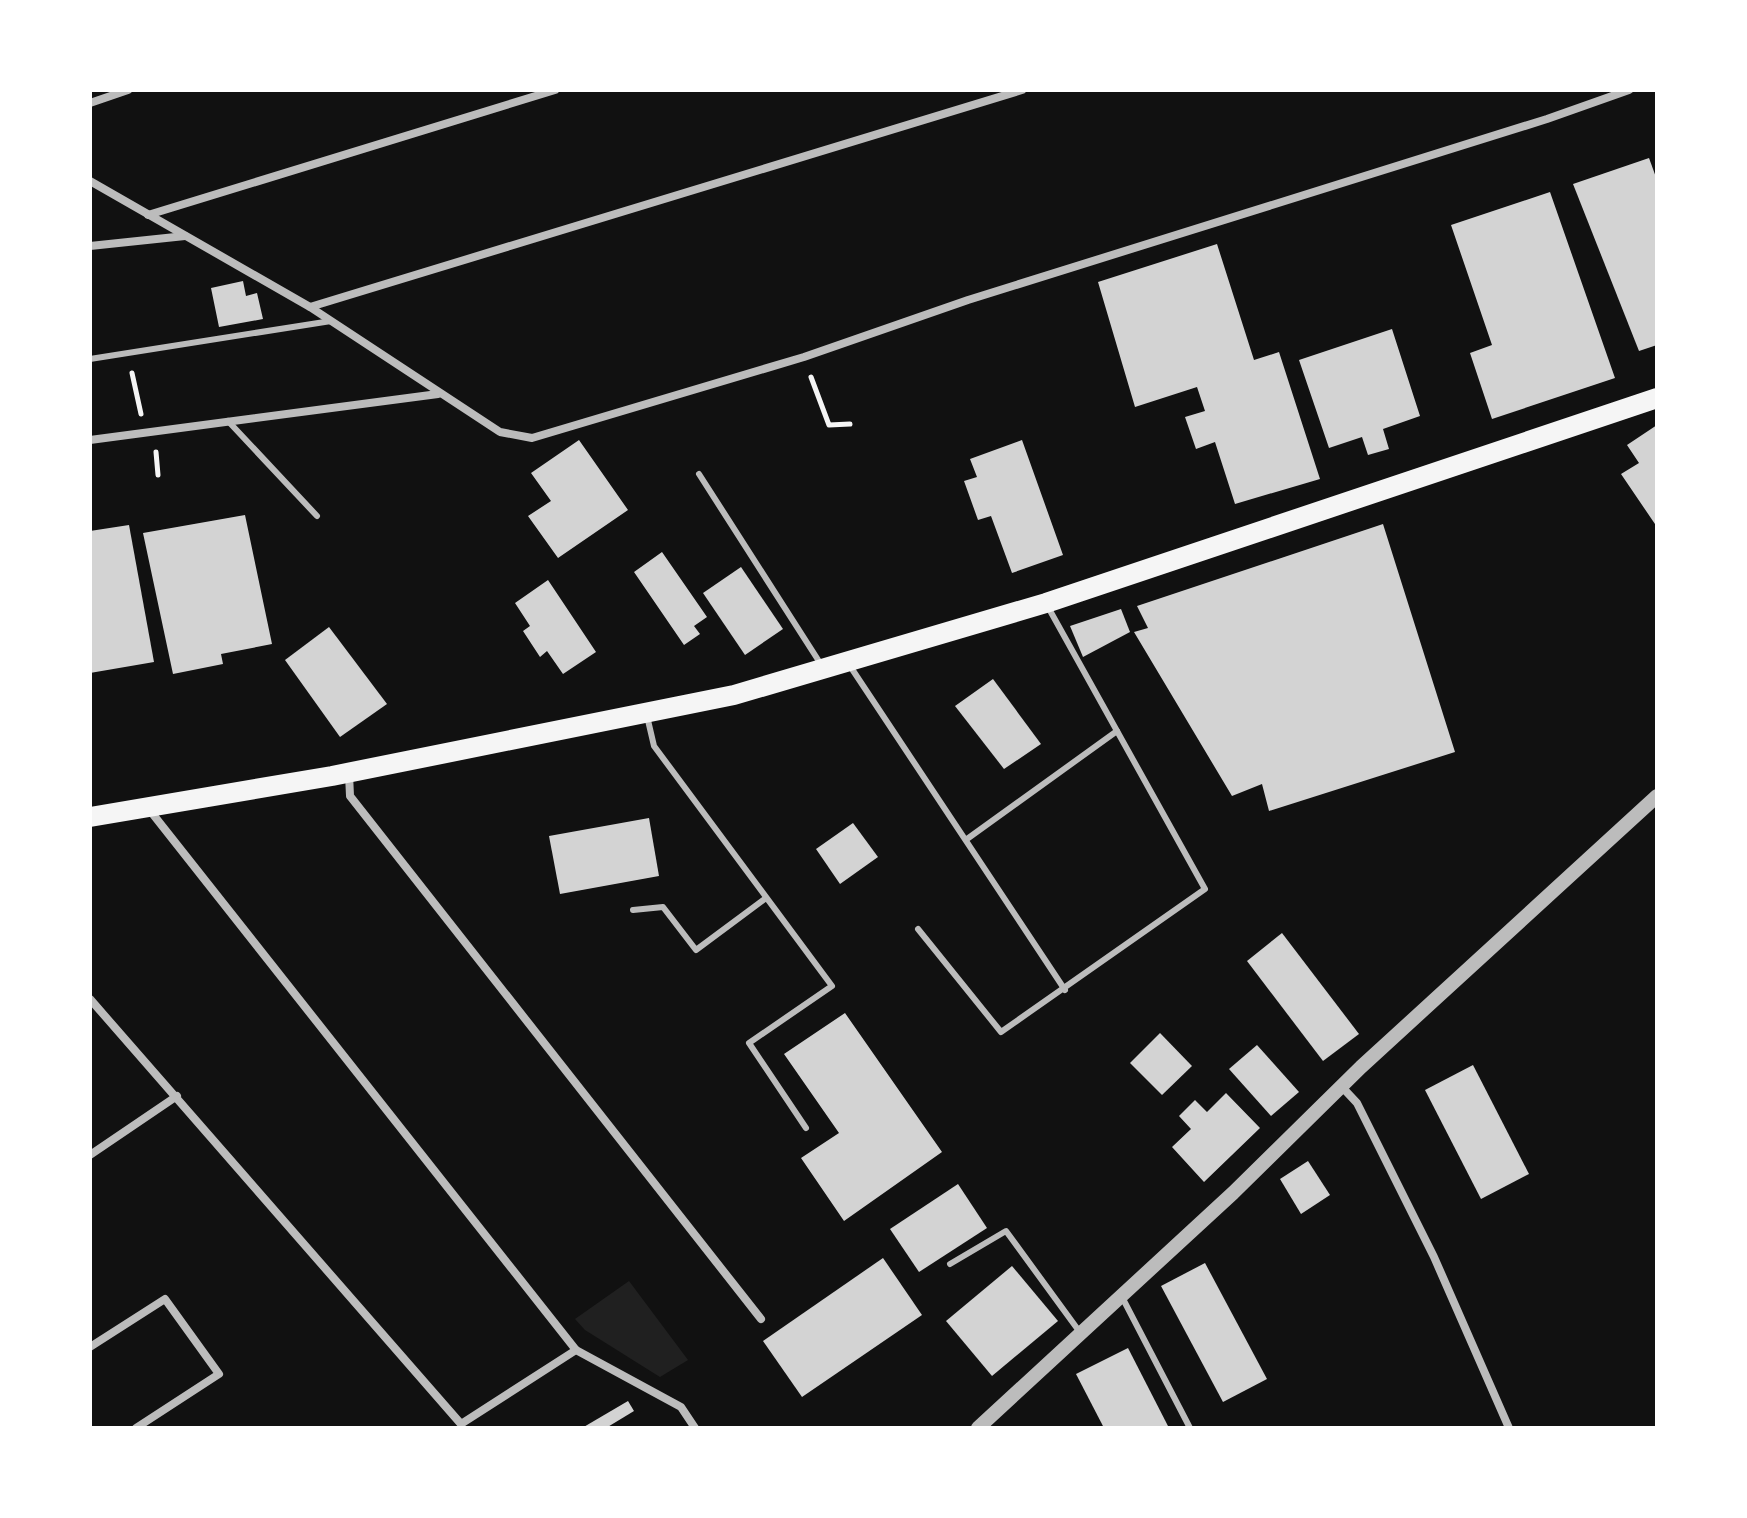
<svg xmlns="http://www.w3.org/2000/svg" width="1747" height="1518" font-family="Figtree,sans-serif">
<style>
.green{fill:#202020}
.building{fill:#d3d3d3}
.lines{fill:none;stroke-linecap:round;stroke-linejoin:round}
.path{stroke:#f5f5f5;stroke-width:5}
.service{stroke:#bcbcbc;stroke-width:6}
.minor{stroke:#bcbcbc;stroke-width:8}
.tertiary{stroke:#bcbcbc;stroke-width:14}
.primary{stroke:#f5f5f5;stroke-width:20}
</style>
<rect width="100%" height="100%" fill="#111"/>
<!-- green -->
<polygon class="green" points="629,1281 688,1360 660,1377 585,1330 575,1319"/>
<!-- building -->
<g class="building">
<polygon points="1649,158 1657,180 1657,345 1639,351 1573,184"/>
<polygon points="1550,192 1615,378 1492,419 1470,353 1492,345 1451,225"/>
<polygon points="1217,244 1254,360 1279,352 1320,479 1235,504 1215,442 1196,449 1185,417 1205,411 1197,387 1135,407 1098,282"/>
<polygon points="243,281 246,296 257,293 263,319 219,327 211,288"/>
<polygon points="1392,329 1420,416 1383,429 1389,449 1368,455 1362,437 1329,448 1299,360"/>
<polygon points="1657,425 1657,527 1621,474 1639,463 1627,445"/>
<polygon points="579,440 628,510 558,558 528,516 551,501 531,473"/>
<polygon points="1022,440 1063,555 1012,573 991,516 978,520 964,481 977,477 970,459"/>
<polygon points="245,515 272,644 221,654 223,664 173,674 143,533"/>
<polygon points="1383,524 1455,752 1269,811 1262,784 1232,796 1134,632 1148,628 1137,606"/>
<polygon points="129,525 154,662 90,673 90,531"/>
<polygon points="662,552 707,617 694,626 700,634 684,645 634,572"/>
<polygon points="741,567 783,629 745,655 703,593"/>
<polygon points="548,580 596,652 563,674 547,651 540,657 523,631 530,626 515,603"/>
<polygon points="1121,609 1130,632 1083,657 1070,626"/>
<polygon points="329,627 387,704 340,737 285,660"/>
<polygon points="993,679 1041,744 1004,769 955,706"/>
<polygon points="649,818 659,876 560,894 549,836"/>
<polygon points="853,823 878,857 840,884 816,849"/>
<polygon points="1282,933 1359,1034 1323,1061 1247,961"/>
<polygon points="845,1013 942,1152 844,1221 801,1158 839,1133 784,1054"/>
<polygon points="1160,1033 1192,1066 1162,1095 1130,1063"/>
<polygon points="1257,1045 1299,1092 1271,1116 1229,1069"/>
<polygon points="1473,1065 1529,1174 1481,1199 1425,1090"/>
<polygon points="1226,1093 1260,1128 1204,1182 1172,1147 1191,1129 1179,1116 1195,1100 1207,1112"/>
<polygon points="1308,1161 1330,1195 1301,1214 1280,1179"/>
<polygon points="958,1184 987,1228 919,1272 890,1229"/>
<polygon points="883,1258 922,1315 802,1397 763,1341"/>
<polygon points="1205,1263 1267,1379 1223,1402 1161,1286"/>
<polygon points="1012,1266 1058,1321 992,1376 946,1321"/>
<polygon points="1128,1348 1169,1428 1104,1428 1076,1374"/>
<polygon points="628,1401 634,1411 606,1428 582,1428"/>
</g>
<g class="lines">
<!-- path -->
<g class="path">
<polyline points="132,373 141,414"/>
<polyline points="811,377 829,425 850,424"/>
<polyline points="156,452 158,475"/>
</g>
<!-- service -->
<g class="service">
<polyline points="90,359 331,321"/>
<polyline points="228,421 317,516"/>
<polyline points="699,474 822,666"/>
<polyline points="850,666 1065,990"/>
<polyline points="647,716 654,746 832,986 749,1043 806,1128"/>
<polyline points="967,839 1117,731"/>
<polyline points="633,910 663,907 696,950 766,898"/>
<polyline points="918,929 1001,1032 1205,889 1048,607"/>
<polyline points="950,1264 1006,1231 1079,1331"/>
<polyline points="1122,1297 1190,1428"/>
</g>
<!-- minor -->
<g class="minor">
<polyline points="90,103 128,90"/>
<polyline points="90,181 310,307 500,432 532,438 804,357 968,300 1547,119 1629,90"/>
<polyline points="148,215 555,90"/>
<polyline points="90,246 185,236"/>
<polyline points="310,307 1022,90"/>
<polyline points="90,440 438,394"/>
<polyline points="349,774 350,796 761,1319"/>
<polyline points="148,808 576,1350 681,1407 695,1428"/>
<polyline points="90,999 461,1424 576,1350"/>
<polyline points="1342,1087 1357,1103 1434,1257 1509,1428"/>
<polyline points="90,1155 177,1096"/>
<polyline points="90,1347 165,1299 219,1374 136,1428"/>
</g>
<!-- tertiary -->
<polyline class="tertiary" points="978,1428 1233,1193 1361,1067 1657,796"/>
<!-- primary -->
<polyline class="primary" points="90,817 332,776 734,695 1046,603 1657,398"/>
</g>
<!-- border -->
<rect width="1747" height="1518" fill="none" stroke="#ffffff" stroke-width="184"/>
</svg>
